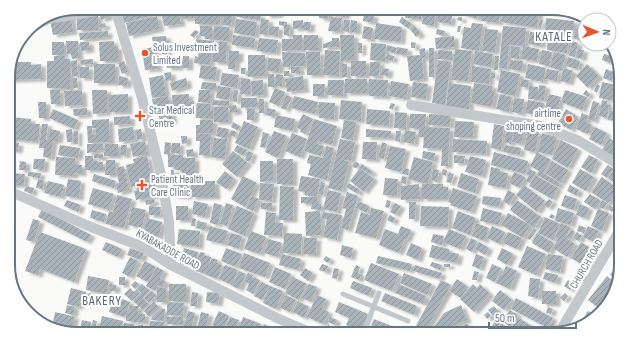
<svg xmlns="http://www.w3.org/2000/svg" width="629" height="342" font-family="'Sofia Sans Condensed',sans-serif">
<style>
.building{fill:url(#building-hatch);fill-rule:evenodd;filter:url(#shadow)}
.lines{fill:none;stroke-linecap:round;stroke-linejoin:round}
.service{stroke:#c3c8cc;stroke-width:5}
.minor{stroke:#c3c8cc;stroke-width:10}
.poi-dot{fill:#e4572e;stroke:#fff;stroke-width:1.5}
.labels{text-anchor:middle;stroke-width:4;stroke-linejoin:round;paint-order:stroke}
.poi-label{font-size:11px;fill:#657683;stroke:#fff;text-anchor:start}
.street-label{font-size:11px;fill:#657683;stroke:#fff}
.quarter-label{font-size:13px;letter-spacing:1px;fill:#57646e;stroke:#fff}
.rim{fill:none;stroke:#657683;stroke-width:2}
</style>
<defs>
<pattern id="building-hatch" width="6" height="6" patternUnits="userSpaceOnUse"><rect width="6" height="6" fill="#aab3b9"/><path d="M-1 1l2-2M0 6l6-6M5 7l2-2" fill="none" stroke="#8e969c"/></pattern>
<filter id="shadow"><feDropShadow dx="4.5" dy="2.5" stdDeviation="1" flood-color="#0004"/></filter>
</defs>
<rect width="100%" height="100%" fill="#fafaf8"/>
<!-- building -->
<g class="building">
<polygon points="121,8 148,8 150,16 124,23"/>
<polygon points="150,8 157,8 158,14 151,15"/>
<polygon points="178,8 181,24 164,26 161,11"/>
<polygon points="180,8 192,8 194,18 182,19"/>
<polygon points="195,8 210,8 210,15 211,8 222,8 220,24 195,24"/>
<polygon points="224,8 233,8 231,26 223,25"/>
<polygon points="266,8 279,8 279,15 266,16"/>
<polygon points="297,8 329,8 328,19 319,18 320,13 296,10"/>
<polygon points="332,8 353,8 353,12 346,11 345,17 331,15"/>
<polygon points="358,8 367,8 367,10 358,9"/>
<polygon points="396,8 404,8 405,11 397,13"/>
<polygon points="406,8 422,8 421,19 405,18"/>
<polygon points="432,8 457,8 456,14"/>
<polygon points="460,8 481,8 477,19 459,13"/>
<polygon points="482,8 500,8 499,23 481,21"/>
<polygon points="503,8 518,8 539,11 537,28 501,22"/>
<polygon points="108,11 109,17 101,20 99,13"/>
<polygon points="424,11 436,12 434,26 422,24"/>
<polygon points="238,12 261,15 260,20 237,17"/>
<polygon points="364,14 374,15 373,23 363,21"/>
<polygon points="438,14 452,16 451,24 437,22"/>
<rect x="77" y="15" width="21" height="15"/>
<polygon points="71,16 73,32 53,35 50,20"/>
<polygon points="157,16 160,29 129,36 126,23"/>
<polygon points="331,17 342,18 340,32 328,31"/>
<polygon points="402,17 412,24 409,29 399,22"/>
<polygon points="458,17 462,17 462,21 457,20"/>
<polygon points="546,18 574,21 573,37 565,36 565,35 545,33"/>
<polygon points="236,19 257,22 255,36 234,33"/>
<polygon points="261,19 269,20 267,35 259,34"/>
<polygon points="540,19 543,20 541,28 538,27"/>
<polygon points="303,20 303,26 304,22 311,22 310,30 303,30 303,28 293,29 293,21"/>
<polygon points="344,20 350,20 349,32 343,31"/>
<polygon points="351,20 357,21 357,32 350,32"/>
<polygon points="279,21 287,22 287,25 290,25 289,36 284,35 284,26 279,25"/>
<polygon points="105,23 106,27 100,29 99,25"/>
<polygon points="376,23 402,27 401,42 374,39"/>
<polygon points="472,23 483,24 479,51 461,48 464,27 471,28"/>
<polygon points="579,23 585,25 585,42 573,38"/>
<polygon points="414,25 421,34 416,37 410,29"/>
<polygon points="200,26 212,26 212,39 205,39 205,36 200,36"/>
<polygon points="214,26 229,27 229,41 214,40"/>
<polygon points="269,26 279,27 278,36 268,35"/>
<polygon points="364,26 373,28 371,40 362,38"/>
<polygon points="458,26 461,26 460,32 457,32"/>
<polygon points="503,26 526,28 525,46 509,45 507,69 499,68"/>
<polygon points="437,29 445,31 444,36 436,34"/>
<polygon points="485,29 498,30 495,52 482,51"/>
<polygon points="195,30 199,32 194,38 190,35"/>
<polygon points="108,31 108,37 80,40 79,33"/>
<polygon points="530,32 543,33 541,46 528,44"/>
<polygon points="233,35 255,38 254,48 232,45"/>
<polygon points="293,35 302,35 302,50 282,51 282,39 293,39"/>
<rect x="304" y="35" width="14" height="15"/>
<polygon points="340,35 354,35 354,60 341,61"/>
<polygon points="548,35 569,38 567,53 547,50"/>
<polygon points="166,36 167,42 153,43 152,37"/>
<polygon points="454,36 455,47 436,49 435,38"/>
<polygon points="259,38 278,40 276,53 257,51"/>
<polygon points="332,38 339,38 339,47 323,48 323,44 332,41"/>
<polygon points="196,39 213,41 210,65 194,63 195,56 198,57 199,51 195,51"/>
<polygon points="609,39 614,52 596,45 596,44 609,44"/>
<polygon points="66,41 78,41 79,58 72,59 71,54 67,54"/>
<polygon points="114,41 114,47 118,47 118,61 100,61 99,42"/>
<polygon points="213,41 227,42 226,63 213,62"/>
<polygon points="572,41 578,43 575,57 569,56"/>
<rect x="52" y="42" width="12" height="13"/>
<polygon points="80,42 89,42 90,50 81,51"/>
<polygon points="411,42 416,43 415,48 411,48"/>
<rect x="358" y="43" width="4" height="10"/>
<polygon points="371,43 386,44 385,61 370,60"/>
<polygon points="162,45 168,45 167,55 162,54"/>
<polygon points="387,45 397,48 395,54 386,50"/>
<polygon points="511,46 520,47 519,59 510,58"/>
<polygon points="523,46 539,49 537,61 521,59"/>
<polygon points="155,47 158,69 145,70 142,49"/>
<polygon points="397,47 408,49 407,55 397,54"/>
<polygon points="425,48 426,58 422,58 424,79 410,81 407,56 420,55 419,49"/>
<rect x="429" y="48" width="5" height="29"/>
<polygon points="455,49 472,51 468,81 451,80"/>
<polygon points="578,49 584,50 582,59 576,57"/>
<polygon points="325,50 340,51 339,76 323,75"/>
<polygon points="438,50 452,51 452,60 437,59"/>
<polygon points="542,50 552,52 549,66 539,64"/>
<polygon points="229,51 239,51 239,60 236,60 235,69 228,69"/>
<polygon points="475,51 493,54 491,67 473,64"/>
<polygon points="282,52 305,53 305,66 283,67"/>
<polygon points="306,52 320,52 321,75 307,75"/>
<polygon points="554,52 566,55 561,71 550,67"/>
<polygon points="387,54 394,56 393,61 385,59"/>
<polygon points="604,54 612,56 610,63 602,60"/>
<polygon points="248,55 265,55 265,76 248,77"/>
<polygon points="54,56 65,56 65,59 70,59 70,89 47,88 47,61 54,61"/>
<polygon points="167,56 180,57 179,68 167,68"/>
<polygon points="183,56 189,56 189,68 182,68"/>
<polygon points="495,56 499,56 498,70 494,70"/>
<polygon points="568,57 580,61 578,69 566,66"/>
<polygon points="268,58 281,59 279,72 267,71"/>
<polygon points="93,59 93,64 81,65 80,60"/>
<polygon points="77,60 78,76 72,76 71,61"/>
<polygon points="438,60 451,62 445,105 432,103"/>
<polygon points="510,60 523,61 522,71 509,69"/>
<polygon points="124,61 128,72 122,74 118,63"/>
<rect x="351" y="61" width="15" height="15"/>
<polygon points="12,62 31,62 31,65 41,64 42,79 9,80 9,69"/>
<polygon points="370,62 380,62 379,77 369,76"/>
<rect x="94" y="64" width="21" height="19"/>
<rect x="342" y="64" width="5" height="13"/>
<polygon points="528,64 546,68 543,82 525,78"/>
<polygon points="587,64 599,76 588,88 576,76"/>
<polygon points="201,65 217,67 215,80 199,78"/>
<polygon points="472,66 491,69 489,84 471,82"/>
<polygon points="79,67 89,67 89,78 80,78"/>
<rect x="291" y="67" width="9" height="6"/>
<polygon points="241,68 246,68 245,74 241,74"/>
<polygon points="382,68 389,69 388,76 381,75"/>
<polygon points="564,68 573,71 569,83 560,81"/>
<polygon points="547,69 559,71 557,81 545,79"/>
<polygon points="606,69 614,72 612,81 603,78"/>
<polygon points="501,70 520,74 515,96 497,92"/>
<polygon points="284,71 289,71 290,76 284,76"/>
<polygon points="171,72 172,80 166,81 164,73"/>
<polygon points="492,72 495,73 495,78 492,78"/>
<polygon points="222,73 239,75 237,88 220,85"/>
<rect x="268" y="74" width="6" height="13"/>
<polygon points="276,74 283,75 282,86 275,86"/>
<polygon points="163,75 166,96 152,98 149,78"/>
<polygon points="119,76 128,78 127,86 118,85"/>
<polygon points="303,76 305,90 287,92 285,79"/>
<polygon points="73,78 77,78 78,88 73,88"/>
<polygon points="186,78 188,86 172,91 170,83"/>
<polygon points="241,78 250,79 250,94 240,94"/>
<rect x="345" y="79" width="22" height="14"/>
<polygon points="369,79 388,80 387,97 369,96"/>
<polygon points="521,79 529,80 528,87 520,87"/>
<polygon points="263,80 264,95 252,96 251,81"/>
<polygon points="328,80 344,80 343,96 327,95"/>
<polygon points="391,81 409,84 406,99 389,96"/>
<polygon points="202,82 216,83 216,90 201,89"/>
<polygon points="413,82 428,84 426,99 411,97"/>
<polygon points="602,82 621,86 621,102 599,98"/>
<polygon points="449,83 471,86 469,110 446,107"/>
<polygon points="474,83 493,86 492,91 495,91 492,107 471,103"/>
<polygon points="313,84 325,84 324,96 313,96"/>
<polygon points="597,84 600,86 597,93 594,91"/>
<polygon points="539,85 546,86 544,100 528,99 529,86 538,87 538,94"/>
<polygon points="218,86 231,88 229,100 216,98"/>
<polygon points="275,88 285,92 279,106 269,102"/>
<polygon points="50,90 60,90 60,104 51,104"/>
<polygon points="82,90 83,105 65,106 64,91"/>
<polygon points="92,90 107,90 107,113 93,114"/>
<polygon points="199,90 210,90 210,103 198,102"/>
<polygon points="234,90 238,90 237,102 232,101"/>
<polygon points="565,90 587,97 582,110 561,102"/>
<polygon points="586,90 590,94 588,97 583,94"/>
<polygon points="128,94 128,112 109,112 109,95"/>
<polygon points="189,94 189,102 194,101 195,113 190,114 190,110 173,111 172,95"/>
<polygon points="500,94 512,97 509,112 496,109"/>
<polygon points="549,94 561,97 555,117 543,114"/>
<polygon points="286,95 292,97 286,110 281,108"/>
<polygon points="168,96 170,107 154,110 152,99"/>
<polygon points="294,96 318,102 315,114 291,108"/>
<polygon points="241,98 257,98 257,107 241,108"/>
<polygon points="514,98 524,99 522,114 512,112"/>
<rect x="259" y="99" width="5" height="14"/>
<polygon points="213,100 229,101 229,106 212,105"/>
<polygon points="341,100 362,102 361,121 339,119"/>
<polygon points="528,100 544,103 541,116 525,113"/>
<polygon points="602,100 607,101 607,104 609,105 607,118 599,116"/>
<polygon points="593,101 599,103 594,121 588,119"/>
<polygon points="38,102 46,102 46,118 39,118"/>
<polygon points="319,102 335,103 334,119 319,118"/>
<polygon points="197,103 211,104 210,111 213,111 213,118 196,118"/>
<polygon points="391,103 395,104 393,110 389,108"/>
<polygon points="236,105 238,112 230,113 229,106"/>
<rect x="214" y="107" width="14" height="15"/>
<polygon points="87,108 88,115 74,116 73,109"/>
<polygon points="267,108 276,110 274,117 266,115"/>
<polygon points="53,109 78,120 74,129 49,118"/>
<polygon points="247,109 255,109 254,120 247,120"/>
<polygon points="367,109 390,111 389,126 366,124"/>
<polygon points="566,109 578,117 571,130 558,123"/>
<polygon points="171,110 173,121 160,123 158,112"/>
<polygon points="609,111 619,112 618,121 608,120"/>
<polygon points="395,112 407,113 406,129 394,128"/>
<polygon points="582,113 589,116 586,122 592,125 588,134 576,129"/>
<polygon points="303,114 313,119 305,134 300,132 301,130 296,127"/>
<polygon points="410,114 426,114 425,127 450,128 448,166 441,166 442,149 423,148 424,137 418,137 419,129 409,128"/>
<polygon points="429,114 451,115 450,126 428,125"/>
<polygon points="276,115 295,119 293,131 274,127"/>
<polygon points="130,116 131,124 114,125 114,117"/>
<polygon points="11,117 31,119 31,124 40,124 38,142 12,139 12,143 19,143 18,151 9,150 9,132"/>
<path d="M109,119L110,142L88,143L87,126H92V120ZM92,128H96V135H92Z"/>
<polygon points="314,119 337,126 332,145 318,141 317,144 324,146 321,156 304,151"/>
<polygon points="200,120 213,120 213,133 196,133 196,125 200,125"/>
<polygon points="344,120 356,122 353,140 341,138"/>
<polygon points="244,121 258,127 249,149 235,143"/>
<polygon points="455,121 474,122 473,137 454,137"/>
<polygon points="233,122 240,126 237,130 231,127"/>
<polygon points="619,122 621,122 621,139 614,137"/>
<polygon points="42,124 48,124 46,140 48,140 50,129 60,131 58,141 53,141 51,158 43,157 44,148 39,148"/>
<polygon points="494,124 504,126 501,150 491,148"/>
<polygon points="133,127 135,140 119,142 118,129"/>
<polygon points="218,127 229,129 227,139 216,136"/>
<polygon points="507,127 514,129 511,144 504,142"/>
<polygon points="515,127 524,130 521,144 512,142"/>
<polygon points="595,127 607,133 601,145 589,139"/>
<polygon points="72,129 72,142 67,142 66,130"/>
<polygon points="141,129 143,139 137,140 136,130"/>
<polygon points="366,129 391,131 391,138 366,137"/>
<polygon points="231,130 237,132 235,137 229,135"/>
<polygon points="405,130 416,132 414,144 403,142"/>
<polygon points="528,130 539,132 535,152 524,150"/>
<rect x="74" y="131" width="4" height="13"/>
<polygon points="274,131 287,136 278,158 265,152"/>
<polygon points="396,131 401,131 400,142 395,141"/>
<polygon points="263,132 269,134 265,148 260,147"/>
<polygon points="196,133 211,134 210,156 199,155 200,141 196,141"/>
<polygon points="292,133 307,139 300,157 285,151"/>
<polygon points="542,133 557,137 552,155 538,152"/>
<polygon points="181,136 187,136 187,143 182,144"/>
<polygon points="214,138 227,139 225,159 211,157"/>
<polygon points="609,138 620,144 613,156 602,150"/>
<polygon points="340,139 355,142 351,161 341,159 349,162 342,191 328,188"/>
<polygon points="453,139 487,141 486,154 452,152"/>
<polygon points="561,140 578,149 568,168 552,159"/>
<polygon points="145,141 147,154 133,157 130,144"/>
<polygon points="165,142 171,143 170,155 164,154"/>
<polygon points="363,142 377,142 376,160 362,159"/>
<polygon points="382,142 387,144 384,159 378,158"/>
<rect x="172" y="143" width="8" height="10"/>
<polygon points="87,144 103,144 103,150 95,151 95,152 87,153"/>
<polygon points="105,144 118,144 118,156 104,156 104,152 106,152 105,151"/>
<polygon points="60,145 80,148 78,158 58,155"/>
<polygon points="121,145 127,145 126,156 120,155"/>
<polygon points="237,145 247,150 244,156 234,151"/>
<polygon points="505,145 521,148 520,155 503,152"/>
<polygon points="326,146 334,148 327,180 308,175 311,164 307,163 309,155 323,158"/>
<polygon points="390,146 406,149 401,172 385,168"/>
<polygon points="621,148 621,161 615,157"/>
<polygon points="193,149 194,156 187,157 186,150"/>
<polygon points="233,151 248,163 237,177 222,164"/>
<polygon points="248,151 253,153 250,162 245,160"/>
<polygon points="423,151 435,153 434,161 422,158"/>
<polygon points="494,152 528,161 525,174 491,165"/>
<polygon points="537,152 551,160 543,173 560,183 558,187 537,175 539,171 530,166"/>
<rect x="94" y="154" width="9" height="4"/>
<polygon points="168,155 183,155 183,158 195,158 195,179 171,178 171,170 174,170 174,173 182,173 182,170 175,170 175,167 168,167"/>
<polygon points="454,155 465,156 464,163 454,163"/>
<polygon points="589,155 598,160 591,173 581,167"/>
<polygon points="85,156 93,156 93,161 103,162 103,170 85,170"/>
<polygon points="147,156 156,196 136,200 134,191 137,190 136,186 131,187 126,165 134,163 133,159"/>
<polygon points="470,156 486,160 482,176 465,172"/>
<polygon points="56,157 75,158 75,165 82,165 82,174 74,173 74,176 55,175"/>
<polygon points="414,157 433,162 428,184 443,184 443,187 448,187 448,199 422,199 422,184 428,184 408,179"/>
<polygon points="34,159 45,159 44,170 33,169"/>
<rect x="277" y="159" width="16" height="25"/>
<polygon points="106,160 115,160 115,175 105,175"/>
<polygon points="20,161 26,162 26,170 19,170"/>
<polygon points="260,161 273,161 273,181 260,182"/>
<polygon points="552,161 568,170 561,183 545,173"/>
<circle cx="356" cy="165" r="3"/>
<polygon points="362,164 373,172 371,175 360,168"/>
<polygon points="608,165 614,169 607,178 601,174"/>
<polygon points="124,166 129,190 118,193 116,184 119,183 116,168"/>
<polygon points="491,167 500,169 500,172 508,173 506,188 488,185"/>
<polygon points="360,168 374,179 364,192 350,181"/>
<polygon points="404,168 409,169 408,175 402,174"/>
<polygon points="616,168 621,173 621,185 619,187 608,178"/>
<polygon points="433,169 439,170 437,182 431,180"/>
<polygon points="443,169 447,170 446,176 441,174"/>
<polygon points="529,169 536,172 530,183 526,181 529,175 526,174"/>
<polygon points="580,169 594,177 586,191 572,183"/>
<polygon points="225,171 234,179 226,189 216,182"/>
<polygon points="28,172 41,173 40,178 28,176"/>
<polygon points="514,172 525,177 520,188 509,183"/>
<polygon points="9,173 25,174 24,185 9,185"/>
<polygon points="449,173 454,174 451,183 446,182"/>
<polygon points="461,173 479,179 475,193 457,187"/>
<polygon points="94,174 116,181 114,188 92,181"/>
<polygon points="535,175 558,188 552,199 529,186"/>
<polygon points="243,176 257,183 245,207 231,199"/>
<polygon points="301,176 320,179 317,197 304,195 305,192 298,191"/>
<polygon points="402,176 407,177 406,184 401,183"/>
<polygon points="602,177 618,189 608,203 591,192"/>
<polygon points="385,178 398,179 397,196 383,195"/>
<polygon points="38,179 44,180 43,189 36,188"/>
<polygon points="68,179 81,181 79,198 65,196"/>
<polygon points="48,181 64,185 61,197 44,193"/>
<polygon points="198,181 215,181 216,197 191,197 191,185 198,185"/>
<polygon points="321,182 325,183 323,195 318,194"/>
<polygon points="173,183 188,184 188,197 173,196"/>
<polygon points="260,183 274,184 272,201 259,200"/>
<polygon points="349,183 360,190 358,194 346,187"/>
<polygon points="419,184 420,199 401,200 401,186"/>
<polygon points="524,185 545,201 537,212 516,195"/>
<polygon points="570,185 579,190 577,196 567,191"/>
<polygon points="26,186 34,188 32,194 24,191"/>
<polygon points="280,186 294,187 293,220 279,220"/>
<polygon points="93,188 114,194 109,210 88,204"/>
<polygon points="453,188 477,196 471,212 450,205 451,203 448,202"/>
<polygon points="328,190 341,193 337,212 323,209"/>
<polygon points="508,190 515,194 509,205 503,201"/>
<polygon points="347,192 358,196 348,230 341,228 346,209 342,208"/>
<polygon points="590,194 601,201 595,209 584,202"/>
<polygon points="117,195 132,199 124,228 106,224 109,211 113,212"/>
<polygon points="565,195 577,199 574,210 561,206"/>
<polygon points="252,196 259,199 253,211 246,208"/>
<polygon points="483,196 501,198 499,207 482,204"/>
<polygon points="301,197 317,197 317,203 321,204 321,210 311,209 312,204 301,203"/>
<polygon points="154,199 155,203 146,205 145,200"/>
<polygon points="549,199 553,202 548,208 544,205"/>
<polygon points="67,200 81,205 78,212 64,206"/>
<polygon points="387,200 391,201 389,208 385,207"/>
<polygon points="517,200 541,217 534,228 510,210"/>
<polygon points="602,200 607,203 604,209 599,207"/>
<polygon points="194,201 208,204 205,217 192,214"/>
<polygon points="358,201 369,206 367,213 356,208"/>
<polygon points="409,202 416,202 415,219 409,219"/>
<polygon points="214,203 222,205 218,225 210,223"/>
<polygon points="226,203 233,205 227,226 220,224"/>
<polygon points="261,203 272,203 272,210 261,209"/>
<polygon points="395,203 401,206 396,215 390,212"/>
<polygon points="580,204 589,208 585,218 576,215"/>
<polygon points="610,205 614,208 612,212 608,209"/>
<polygon points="149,206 161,207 160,216 149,215"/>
<polygon points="176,206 188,206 189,220 176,220"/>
<polygon points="237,206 254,213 245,236 228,229"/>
<polygon points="421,206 449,207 448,227 420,226"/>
<polygon points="132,207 146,210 142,228 128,225"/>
<polygon points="371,208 384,211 376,238 355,233 361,212 370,215"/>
<polygon points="483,208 502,213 499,225 480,221"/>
<polygon points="558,208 574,213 571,225 555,221"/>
<polygon points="42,209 91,235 87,242 38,217"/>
<polygon points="598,209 609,213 602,231 591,226"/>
<polygon points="92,210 106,214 104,222 90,218"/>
<polygon points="320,211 322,235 306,236 305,212"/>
<polygon points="458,211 476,218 470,235 452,228"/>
<polygon points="266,212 276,213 275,223 283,223 282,236 264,235"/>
<polygon points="323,212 342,215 337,240 323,237 327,219 321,218"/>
<polygon points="508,213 530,225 523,238 501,225"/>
<polygon points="551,214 555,216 553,219 549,217"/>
<polygon points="390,215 395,218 393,223 387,220"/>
<polygon points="545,217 560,224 553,240 538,233"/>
<polygon points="147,218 162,222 159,237 143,234"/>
<polygon points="192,218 196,219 195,226 191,226"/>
<polygon points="33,219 40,221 34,242 26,240"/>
<polygon points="198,221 207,223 205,230 196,228"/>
<polygon points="476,223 489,228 484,241 472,236"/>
<polygon points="561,223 570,227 566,238 563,236 566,238 565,240 566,238 575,244 567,257 553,248 558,239 555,238"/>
<polygon points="579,225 586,228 584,233 577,231"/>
<polygon points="210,226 228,231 224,244 206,240"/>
<polygon points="401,226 411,230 407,240 405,239 399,253 379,245 385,229 398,234"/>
<polygon points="492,226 505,232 500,244 487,238"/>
<polygon points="588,226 599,231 594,242 583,237"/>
<polygon points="534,228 537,230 530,240 527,238"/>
<polygon points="179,229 200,231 199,247 177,244"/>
<polygon points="449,229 466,236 460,249 443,242"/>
<polygon points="571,230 575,232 571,239 566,238"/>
<polygon points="251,231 266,237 260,254 244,249"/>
<polygon points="40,232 86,249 74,282 40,269 38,275 25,271"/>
<polygon points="508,232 522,238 517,249 503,243"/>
<polygon points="577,232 582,236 579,241 573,238"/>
<polygon points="231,233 242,236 239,249 227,245"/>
<polygon points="284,233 302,234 301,254 283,253"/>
<polygon points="537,233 554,243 549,253 532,243"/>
<polygon points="433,234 444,236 442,245 431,242"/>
<polygon points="304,238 317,238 316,255 303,254"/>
<polygon points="471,238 477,241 472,252 466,249"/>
<polygon points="269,239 282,243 278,257 264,253"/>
<polygon points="106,242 122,249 118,257 102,250"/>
<polygon points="479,242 489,248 485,255 475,249"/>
<polygon points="581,242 595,251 586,267 571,258"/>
<polygon points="411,243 422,248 418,260 406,255"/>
<polygon points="342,245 353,248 351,258 340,255"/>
<polygon points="432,245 449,249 449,252 459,254 457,263 429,257"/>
<polygon points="527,246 546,254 536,275 518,267"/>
<polygon points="130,248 144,253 141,260 127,255"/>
<polygon points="184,248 198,252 194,268 180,264"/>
<polygon points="226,248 242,254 236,267 221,261"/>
<polygon points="502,248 513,254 507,265 497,259"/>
<polygon points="200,252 205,253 204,255 211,257 208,268 212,258 218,260 217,263 222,265 218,279 206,275 207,274 195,271"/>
<polygon points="244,253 270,263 265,277 239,268"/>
<polygon points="282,254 301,259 299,270 279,265"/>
<polygon points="476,254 484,257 480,269 472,266"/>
<polygon points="548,254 563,256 560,272 545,269"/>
<polygon points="621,255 621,265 620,267 615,264"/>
<polygon points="326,256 331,259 328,263 323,260"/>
<polygon points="378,256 412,264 410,271 376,263"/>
<polygon points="130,257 138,261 130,277 122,273"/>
<polygon points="145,261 156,267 148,282 136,276"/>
<polygon points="432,262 442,265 440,270 430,266"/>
<polygon points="371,263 399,274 392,291 364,280"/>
<polygon points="322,264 328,266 326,272 319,270"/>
<rect x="444" y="264" width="6" height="3"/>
<polygon points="492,264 501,268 495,282 486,278"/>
<polygon points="225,265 238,270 232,285 219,279"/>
<polygon points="356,265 360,267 358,273 361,275 359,280 351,277"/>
<polygon points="415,265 442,273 440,279 413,271"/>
<polygon points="506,266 517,271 510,289 496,283 500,274 502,275"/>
<polygon points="616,266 621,269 616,279 610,275"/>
<polygon points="157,267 164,271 160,278 166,282 162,288 158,285 155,291 146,286"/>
<polygon points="275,267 291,274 285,289 269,282"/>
<polygon points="305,268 313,273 308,281 300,275"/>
<polygon points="334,268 339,269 337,279 332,278"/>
<polygon points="239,271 246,274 239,289 232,286"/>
<polygon points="474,271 479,272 477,280 472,280"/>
<polygon points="545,272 558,275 556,283 543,279"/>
<polygon points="580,272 584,274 580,280 576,278"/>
<polygon points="248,273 253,275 252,277 260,280 253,294 246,290 249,284 244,281"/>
<polygon points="404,273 432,284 427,295 400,283"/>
<polygon points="88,276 109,280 106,294 86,290"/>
<polygon points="607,276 616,284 612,299 601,310 588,300"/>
<rect x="119" y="277" width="6" height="8"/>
<polygon points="293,277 307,284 299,300 285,293"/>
<polygon points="530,278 540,279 538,298 528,296"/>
<polygon points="457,279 468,287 461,298 449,291"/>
<polygon points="441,280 451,285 424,334 413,334 412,333"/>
<polygon points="568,280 573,284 570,290 564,286"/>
<polygon points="135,281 140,285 135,289 131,285"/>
<polygon points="353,281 372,288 369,296 350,288"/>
<polygon points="262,282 270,286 262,300 254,296"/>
<polygon points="110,284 116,285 116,291 110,291"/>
<polygon points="142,284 150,291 143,298 149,305 143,310 133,301 141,293 137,289"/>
<rect x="169" y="284" width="17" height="17"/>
<polygon points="309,284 317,287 311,302 302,298"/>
<polygon points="399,284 426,296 423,304 395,293"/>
<polygon points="473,284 477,288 480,284 490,294 474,312 460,299"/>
<polygon points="270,286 283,291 276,309 263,303"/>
<polygon points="71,288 86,292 84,300 81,299 79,307 67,304"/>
<polygon points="130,288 134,292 137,289 140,293 132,301 124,294"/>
<rect x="157" y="288" width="9" height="14"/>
<polygon points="500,290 512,300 504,310 492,301"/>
<polygon points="152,291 156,295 149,303 144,298"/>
<rect x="542" y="291" width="14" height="13"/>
<polygon points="192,292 198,293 197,306 190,306"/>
<polygon points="207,292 220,293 218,304 206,302"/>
<polygon points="89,293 92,294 90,299 87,298"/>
<polygon points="108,293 113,295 111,303 106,301"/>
<polygon points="385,293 417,306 414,315 381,301"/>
<polygon points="565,293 568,296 564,301 560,298"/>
<polygon points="286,295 296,300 290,312 280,308"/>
<polygon points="317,295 326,299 322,309 329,312 323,324 307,317"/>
<polygon points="114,296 130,302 125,317 109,312"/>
<polygon points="516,298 553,318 548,328 511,309"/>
<polygon points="298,301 309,307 304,318 293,312"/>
<polygon points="154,302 160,308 149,317 144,311"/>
<polygon points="167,302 184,303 183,316 167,315"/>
<polygon points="339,302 368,314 361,332 346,325 349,318 335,312"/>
<polygon points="67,305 75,307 73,315 65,313"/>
<polygon points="461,305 467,320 451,327 447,334 435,334 431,331 444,313"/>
<polygon points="130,306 139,306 138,314 145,314 145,323 126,321 126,313 130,313"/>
<polygon points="494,306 499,312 493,316 488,310"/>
<polygon points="548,307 553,309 551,314 546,313"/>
<polygon points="161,309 165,309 164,321 151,320 152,317"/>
<polygon points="510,310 518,315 510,327 502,321"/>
<polygon points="188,311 195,313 190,334 182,334"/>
<polygon points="219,311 229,316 223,330 212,325"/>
<polygon points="588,311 595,316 586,325 577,328"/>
<polygon points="55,312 75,317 71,332 52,327"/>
<polygon points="201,312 209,314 205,331 197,330"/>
<polygon points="488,312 491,316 487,319 484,315"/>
<polygon points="102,316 123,321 120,334 98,334"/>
<rect x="167" y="317" width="16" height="7"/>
<polygon points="230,317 239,320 234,334 226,334 224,333"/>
<polygon points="243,317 261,324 257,334 237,334"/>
<polygon points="330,317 337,320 335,325 328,322"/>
<polygon points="517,317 535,328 531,334 508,333"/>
<polygon points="374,319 411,334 375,334 369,332"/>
<polygon points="82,320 91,322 88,334 79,334"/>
<polygon points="93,320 97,321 94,334 90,334"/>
<polygon points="150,321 164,322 163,330 149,329"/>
<polygon points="495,321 500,324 497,329 492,326"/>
<polygon points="553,322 555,324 552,329 549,327"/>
<polygon points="124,323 134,324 134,326 136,326 136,329 137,329 138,325 143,325 142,334 136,332 136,334 123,334"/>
<polygon points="466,323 474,330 470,334 459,334 457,332"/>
<polygon points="501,323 509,328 507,332 499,327"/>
<polygon points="264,324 271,327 269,334 261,332"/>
<polygon points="328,325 334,328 332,334 325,331"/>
<polygon points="166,326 179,326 179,334 165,334"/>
<polygon points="482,326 484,329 480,333 478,330"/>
<polygon points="491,326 497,330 501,334 486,334"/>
<polygon points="274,327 286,334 270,334"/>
<polygon points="213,328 219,334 207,334"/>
<polygon points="193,329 206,333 206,334 192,334"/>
<polygon points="543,329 550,334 540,334"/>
</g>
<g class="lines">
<!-- service -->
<g class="service">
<polyline points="343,294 408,321"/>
<polyline points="363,334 379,293"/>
</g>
<!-- minor -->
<g class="minor">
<polyline points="115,8 142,98 161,175 169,222 171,265"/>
<polyline points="585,17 587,18"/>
<polyline points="51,18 74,15 112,8"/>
<polyline points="30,29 48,19"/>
<polyline points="411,105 541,126 579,141 621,166"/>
<polyline points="9,191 91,227 143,247 171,265 277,318 314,334"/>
<polyline points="559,333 621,228"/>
</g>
</g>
<!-- markers -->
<g class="poi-dot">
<circle cx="145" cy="53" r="4"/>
<path d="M138 110h4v4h4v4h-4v4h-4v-4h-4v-4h4z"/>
<circle cx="569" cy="119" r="4"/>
<path d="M140 179h4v4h4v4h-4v4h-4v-4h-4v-4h4z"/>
</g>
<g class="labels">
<!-- poi labels -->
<g class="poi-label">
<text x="153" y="51">Solus Investment<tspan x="153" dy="13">Limited</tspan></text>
<text x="149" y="114">Star Medical<tspan x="149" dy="13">Centre</tspan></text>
<text x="561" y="117" text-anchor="end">airtime<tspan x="561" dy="13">shoping centre</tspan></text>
<text x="151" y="183">Patient Health<tspan x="151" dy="13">Care Clinic</tspan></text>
</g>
<!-- street labels -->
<g class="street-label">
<text transform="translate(168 249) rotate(29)" y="4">KYABAKADDE ROAD</text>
<text transform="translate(586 264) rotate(-60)" y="4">CHURCH ROAD</text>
</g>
<!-- quarter labels -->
<g class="quarter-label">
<text x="554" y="41">KATALE</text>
<text x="102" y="305">BAKERY</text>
</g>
</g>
<!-- crop -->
<path d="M0 0H629V342H0ZM77 15H552A62 62 0 0 1 614 77V265A62 62 0 0 1 552 327H77A62 62 0 0 1 15 265V77A62 62 0 0 1 77 15Z" fill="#fff" fill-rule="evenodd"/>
<path class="rim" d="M77 15H552A62 62 0 0 1 614 77V265A62 62 0 0 1 552 327H77A62 62 0 0 1 15 265V77A62 62 0 0 1 77 15Z"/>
<!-- north arrow -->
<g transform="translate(597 32) rotate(92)"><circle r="19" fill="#ffffff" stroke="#c1c8cd"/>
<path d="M0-3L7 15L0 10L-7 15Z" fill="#e4572e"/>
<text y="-6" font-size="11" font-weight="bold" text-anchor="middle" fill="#657683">N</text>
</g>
<!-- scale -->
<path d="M489 322v6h87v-6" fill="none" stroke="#657683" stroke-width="2"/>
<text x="495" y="322" font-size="12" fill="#657683" stroke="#ffffff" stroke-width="3" paint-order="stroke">50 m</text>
</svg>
